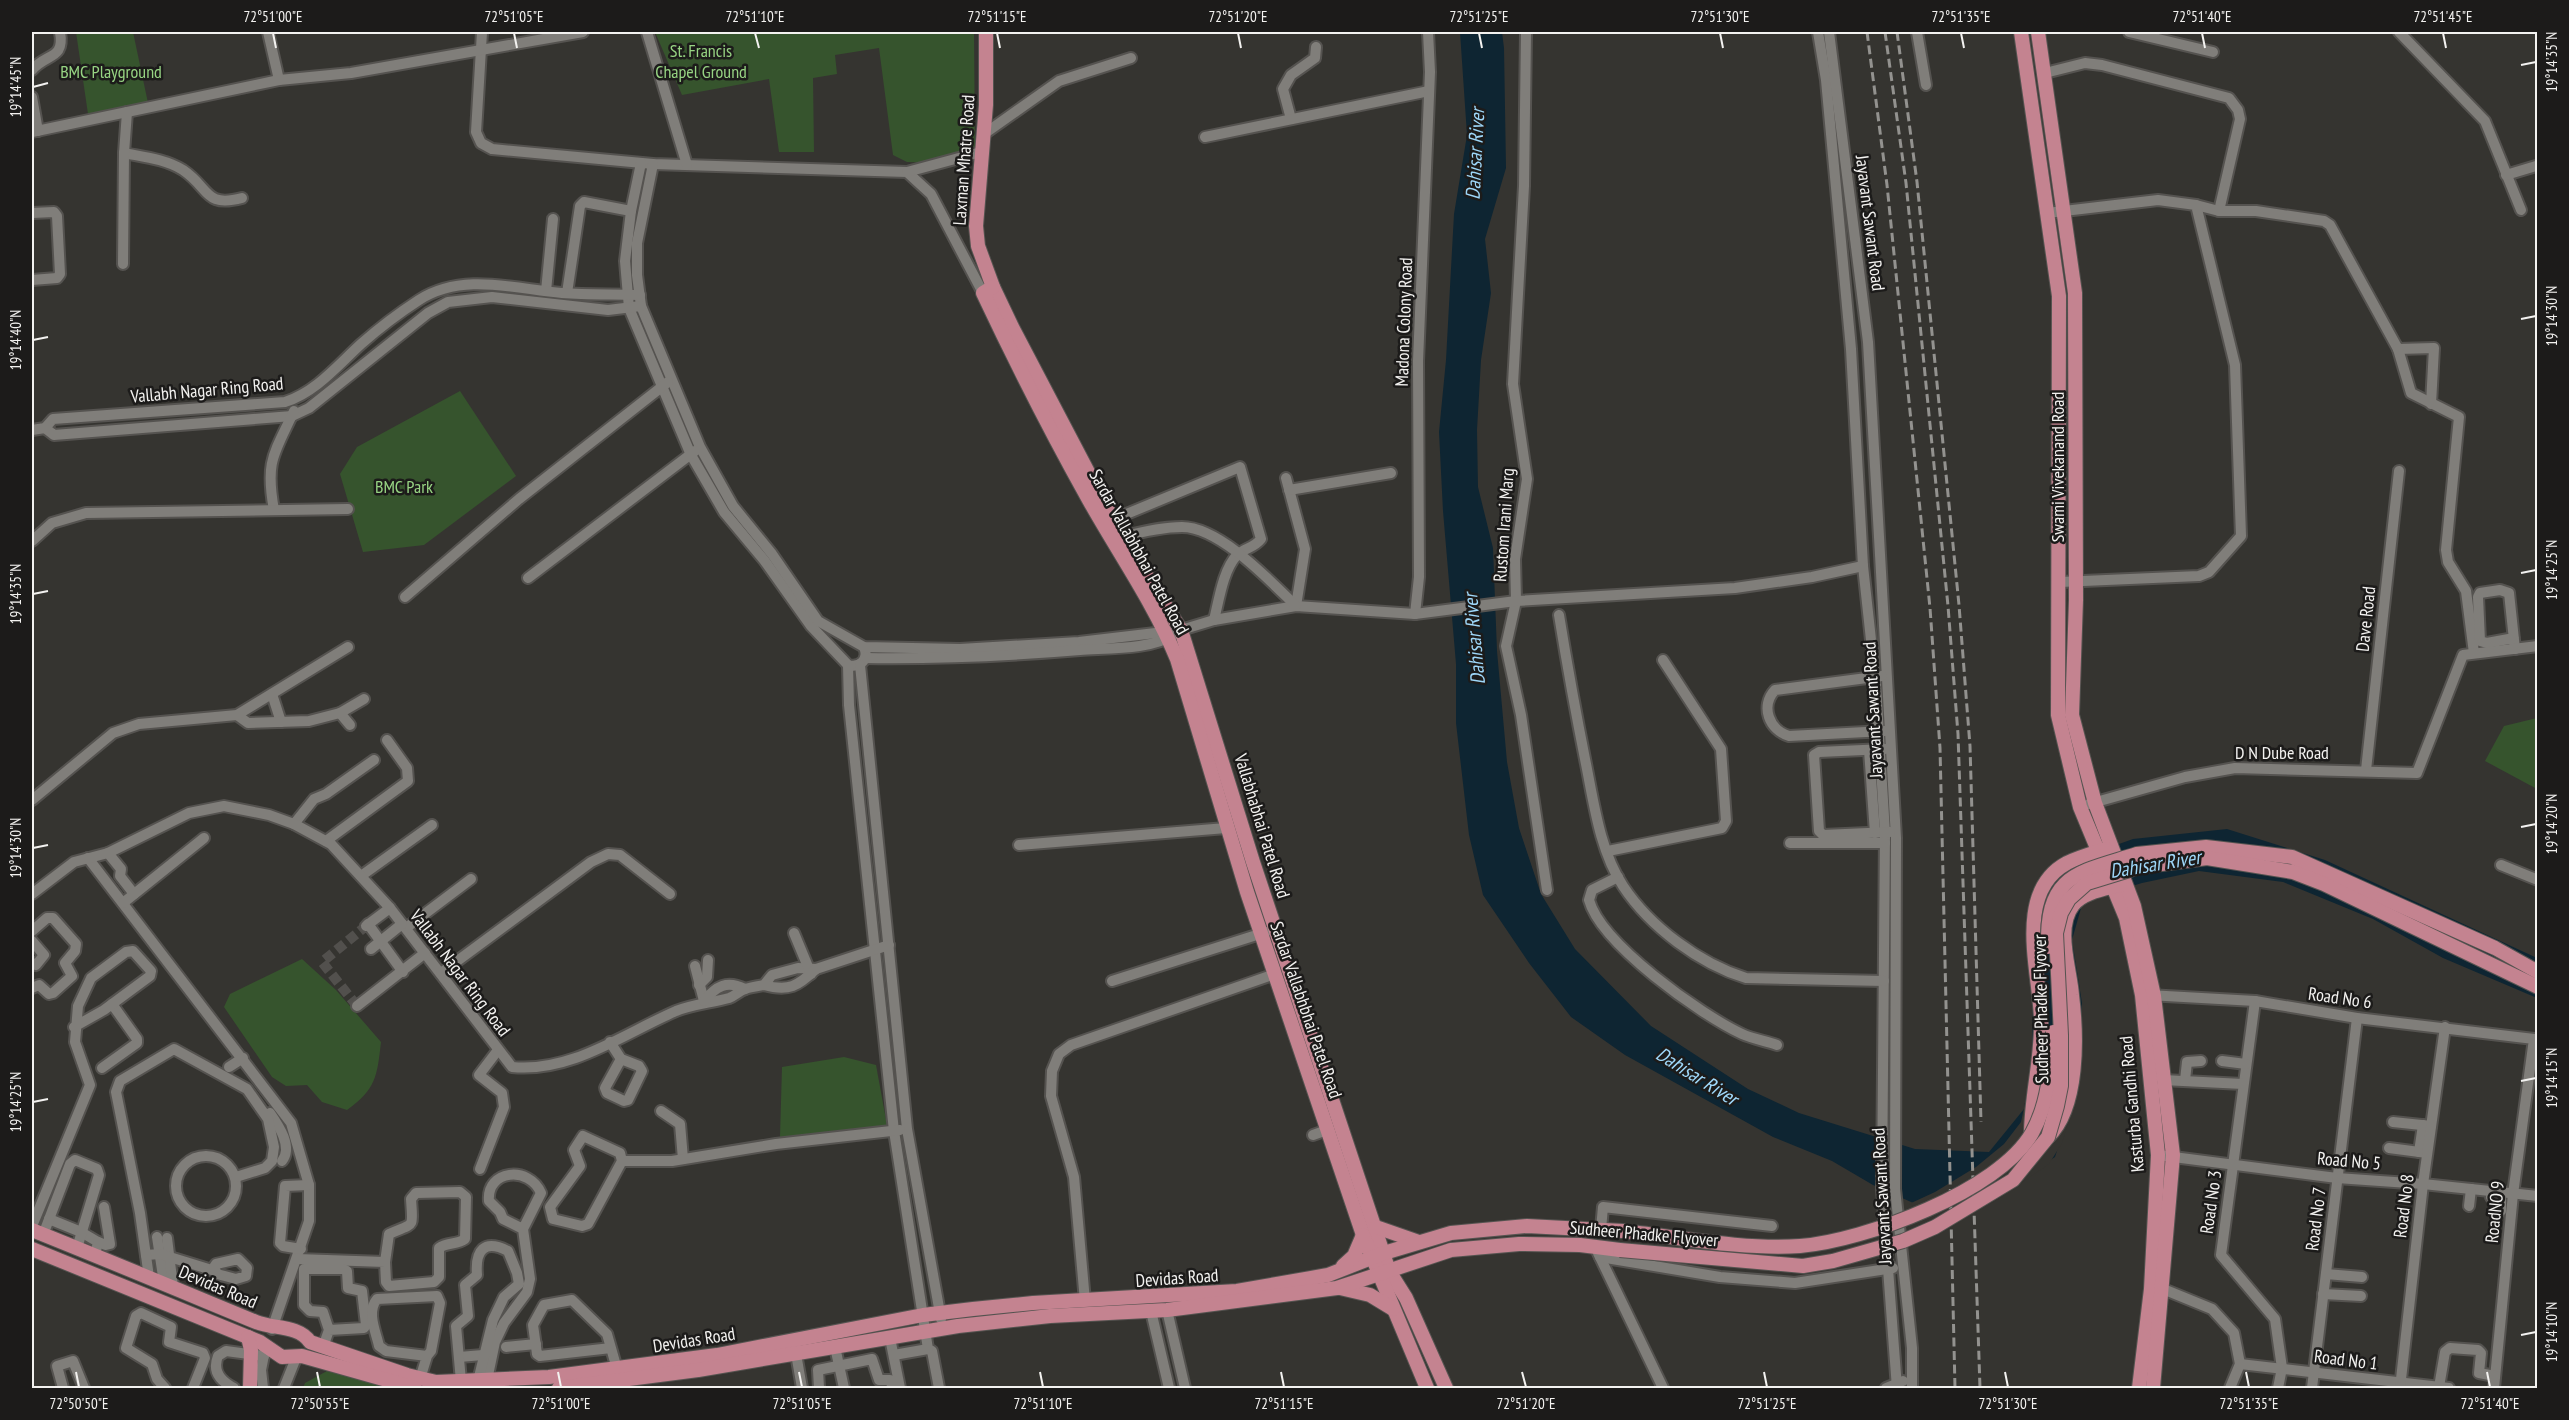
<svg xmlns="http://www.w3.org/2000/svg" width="2569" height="1420" font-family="'PT Sans Narrow',sans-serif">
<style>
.green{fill:#36542d}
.water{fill:#0e2532}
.pier{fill:#353430}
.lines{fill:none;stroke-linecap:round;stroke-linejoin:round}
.minor-tunnel{stroke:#52504d;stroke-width:10;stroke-dasharray:10 5;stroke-linecap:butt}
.minor-casing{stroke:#555350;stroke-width:14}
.major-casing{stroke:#555350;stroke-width:16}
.minor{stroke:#807e7a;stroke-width:10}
.major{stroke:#c48390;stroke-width:14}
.rail{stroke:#93928f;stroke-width:3;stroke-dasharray:9 4.5;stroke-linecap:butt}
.major-bridge-casing{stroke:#555350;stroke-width:16;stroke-linecap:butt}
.major-bridge{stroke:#c48390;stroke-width:14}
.ticks{fill:none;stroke:#f3f2f0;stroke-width:2}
.labels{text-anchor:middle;stroke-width:5;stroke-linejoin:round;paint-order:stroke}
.park-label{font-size:18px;fill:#97d483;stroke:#1c1b1a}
.street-label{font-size:18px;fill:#f3f2f0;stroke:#1c1b1a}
.water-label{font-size:20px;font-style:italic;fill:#9ed7f9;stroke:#1c1b1a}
.neatline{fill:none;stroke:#f3f2f0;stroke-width:2}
.ticks-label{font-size:15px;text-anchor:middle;fill:#f3f2f0}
</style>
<rect width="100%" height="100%" fill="#353430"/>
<!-- green -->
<g class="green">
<polygon points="76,32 133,32 148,103 88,114"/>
<polygon points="655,32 974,32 975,153 969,164 907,162 893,155 879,48 835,55 837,74 813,78 814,152 779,152 769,79 682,95"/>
<polygon points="460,391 516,476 424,545 363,552 340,474 357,447"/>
<polygon points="2537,718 2538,718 2537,789 2485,761 2504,726"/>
<path d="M302,959L336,990L381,1042C377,1077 376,1089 347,1110L322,1102L307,1085L286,1086L272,1077L224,1007L230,994Z"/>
<polygon points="844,1057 876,1065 887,1125 780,1137 782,1067"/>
<polygon points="327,1371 391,1388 303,1388 305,1383"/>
</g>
<!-- water -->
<polygon class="water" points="1460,32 1502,32 1504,48 1506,168 1485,239 1491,293 1481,360 1477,430 1478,487 1493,548 1497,651 1507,762 1519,828 1541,894 1575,949 1651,1026 1748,1089 1799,1113 1915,1149 1989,1152 2024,1109 2032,1060 2033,995 2026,918 2046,870 2133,839 2227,829 2325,860 2537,958 2537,998 2443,958 2373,919 2283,882 2199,871 2142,883 2083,901 2072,940 2082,1003 2075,1095 2055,1157 1993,1199 1920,1206 1873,1185 1832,1161 1773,1137 1625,1055 1571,1017 1529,963 1483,895 1469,835 1456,723 1456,664 1443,511 1439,432 1446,360 1454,214 1467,135"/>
<!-- pier -->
<polygon class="pier" points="2028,1089 2075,1099 2062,1143 2049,1164 1994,1202 1920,1209 1909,1204 1935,1192 1976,1167 2004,1144 2021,1122"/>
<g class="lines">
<!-- minor-tunnel -->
<polyline class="minor-tunnel" points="357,1006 322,962 366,926"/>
<!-- minor casing -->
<g class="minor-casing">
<g id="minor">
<polyline points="268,32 279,80"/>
<polyline points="482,32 476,132 481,143 492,149 653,164 907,172 931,194 983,293"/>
<polyline points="647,32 687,165"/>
<polyline points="1526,32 1524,186 1513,384 1527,479 1515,559 1516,601 1506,646 1521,715 1547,890"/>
<polyline points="1818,32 1826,80 1851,349 1863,566 1876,686 1885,833 1882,1189 1897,1388"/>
<polyline points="1829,32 1868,342 1896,838 1895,1189 1912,1348 1912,1388"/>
<polyline points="1917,32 1926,85"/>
<polyline points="2129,32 2213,52"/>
<polyline points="2399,32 2485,121 2521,210"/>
<path d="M32,70C46,53 65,60 60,32"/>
<polyline points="2045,73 2085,63 2102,65 2229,98 2238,110 2240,119 2219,211"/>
<polyline points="32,97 38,131"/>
<polyline points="1291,119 1283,89 1291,75 1315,58 1316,47"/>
<polyline points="32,132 279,80 351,73 583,32"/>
<polyline points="984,134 1059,81 1131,58"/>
<polyline points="1205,137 1429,91"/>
<path d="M124,153C144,157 165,159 183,170C210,188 204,208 242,198"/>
<path d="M641,163L631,211L625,261L629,308L691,455L724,512L764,560L811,626L848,665C861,668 869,659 864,647"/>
<polyline points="653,164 637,243 637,275 641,306 700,447 733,506 772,554 818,621 864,647 960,649 1079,642 1181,630 1214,620 1296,606 1415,614 1516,601 1735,588 1812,577 1863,566"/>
<polyline points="907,172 981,152"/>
<polyline points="2506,175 2536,166"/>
<polyline points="2196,205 2219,211 2256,211 2324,221 2330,225 2398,349 2434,348 2431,404"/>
<polyline points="32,213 54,212 57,216 60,274 57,278 32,280"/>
<polyline points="2047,213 2158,200 2196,205 2235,365 2241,536 2209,572 2199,576 2060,582"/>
<polyline points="123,264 124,153 127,112"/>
<polyline points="546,291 553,219"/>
<polyline points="567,293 580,206 584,202 631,211"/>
<polyline points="2398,349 2411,393 2459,417 2446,550 2448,562 2466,591 2474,653"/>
<polyline points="45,428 54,435 292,416 309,408 428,313 448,302 492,297 608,310 641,306"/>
<path d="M32,430L45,428L53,419L285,402C316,392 337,366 361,344C378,329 399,313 419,300C463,272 515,289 562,293C588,295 614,294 640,295"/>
<polyline points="1286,478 1305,549 1296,606"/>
<polyline points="1289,490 1391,473"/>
<path d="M274,510C265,461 274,454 294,411"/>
<path d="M1112,520L1240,467L1261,539C1254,548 1245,548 1237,555C1223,570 1219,600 1214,620"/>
<path d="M1122,537C1141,532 1161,527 1182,527C1220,527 1270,581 1296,606"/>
<polyline points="32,541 52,523 86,513 348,509"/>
<polyline points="528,578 695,451"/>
<polyline points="405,597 519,499 668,382"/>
<polyline points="1415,614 1419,577 1418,361 1430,72 1428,32"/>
<path d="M1559,615C1567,664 1576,714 1586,764C1594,804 1600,851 1623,886C1650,927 1700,964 1746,978L1884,981"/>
<polyline points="2514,638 2487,643 2480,641 2478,597 2480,593 2500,590 2509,593 2515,649"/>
<path d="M865,658C938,659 1008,656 1080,650C1106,648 1153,650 1174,634"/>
<polyline points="848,665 849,705 894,1131 928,1349 932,1351 939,1388"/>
<polyline points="860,665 907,1129 941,1319"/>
<path d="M1882,676L1775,690C1760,706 1769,730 1789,736L1885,731"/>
<polyline points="272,694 281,722"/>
<polyline points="340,713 350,725"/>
<polyline points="237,715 248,723 309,721 340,713 364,699"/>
<polyline points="1885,749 1819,752 1814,755 1819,831 1823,835 1890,832"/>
<polyline points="1869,750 1875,833"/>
<polyline points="2366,770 2399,471"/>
<polyline points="32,800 113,733 139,724 237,715 348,647"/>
<polyline points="2089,804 2185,777 2235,768 2417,773 2463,655 2538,646"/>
<polyline points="294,824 314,799 326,794 374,760"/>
<polyline points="326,841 408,781 407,768 387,740"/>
<polyline points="1790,843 1885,843"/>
<polyline points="1019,845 1226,828"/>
<polyline points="1608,851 1722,828 1726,821 1721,749 1663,660"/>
<polyline points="108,853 121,869 120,876 134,894"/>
<polyline points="88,858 291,1123 309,1185 309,1221 272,1329"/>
<polyline points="2501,865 2538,880"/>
<polyline points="361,876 432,825"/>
<path d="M1618,877L1592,890L1589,900C1601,944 1701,1015 1742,1034C1753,1039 1766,1041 1777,1045"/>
<path d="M32,894L74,862L108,853L189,813L224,806L269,815L294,824L331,844L390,908L512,1067C571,1073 623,1034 676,1011C694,1004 711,1003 729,998C735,996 739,991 745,989C751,987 758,986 764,985L772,975L798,968L816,969L889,945"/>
<polyline points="123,903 204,838"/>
<polyline points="368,924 403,972"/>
<polyline points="366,926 390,908"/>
<polyline points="406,928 471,879"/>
<polyline points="32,931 47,918 53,918 76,944 75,951 65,963 72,976 53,993 49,994 39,985 32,988"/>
<polyline points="794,933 811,974"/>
<polyline points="32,941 44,955 36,965 32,963"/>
<polyline points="371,949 402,924"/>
<polyline points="695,966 704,1001"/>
<polyline points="441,973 591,862 608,854 620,855 670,894"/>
<polyline points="1112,981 1266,932"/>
<polyline points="699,985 707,977 708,960"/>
<path d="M764,985C789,992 798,986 816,969"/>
<polyline points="2148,995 2255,1001 2357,1018 2534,1039 2513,1194 2494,1388"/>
<path d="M704,1001C716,986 727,980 745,989"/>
<polyline points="2255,1001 2221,1255 2275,1319 2282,1368 2278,1388"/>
<polyline points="357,1006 425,953"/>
<polyline points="610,1042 621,1059 639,1066 642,1071 628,1100 624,1101 607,1093 605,1088 621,1059"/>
<polyline points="2222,1061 2246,1064"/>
<polyline points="229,1067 243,1058"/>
<polyline points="102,1068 137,1043 137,1039 112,1004"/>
<polyline points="2163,1080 2243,1084"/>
<polyline points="2185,1080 2187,1062 2201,1061"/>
<polyline points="661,1111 680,1124 683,1159"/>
<path d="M270,1113C279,1126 293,1147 282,1161"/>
<polyline points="2393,1122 2431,1126"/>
<polyline points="1313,1135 1327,1130"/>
<polyline points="2389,1148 2427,1153"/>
<polyline points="2419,1152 2423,1125"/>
<polyline points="2158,1155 2337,1178 2423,1184 2538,1196"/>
<circle cx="206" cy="1186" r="30"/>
<polyline points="622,1161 620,1153 583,1136 574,1150 580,1166 550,1207 553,1219 582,1226 588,1224 622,1161 672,1161 776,1144 900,1130"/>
<polyline points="480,1169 504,1107 502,1093 479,1075 498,1050"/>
<polyline points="2491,1197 2501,1198 2501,1211"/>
<polyline points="2469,1206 2471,1189"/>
<polyline points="49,1219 81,1232 98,1242 95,1255"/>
<polyline points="32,1226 90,1085 75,1042 78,1006 91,978 126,952 133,951 151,971 150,976 104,1010 74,1027"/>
<polyline points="1601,1229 1603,1207 1772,1226"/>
<polyline points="43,1235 70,1164 75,1160 97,1169 99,1175 77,1248"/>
<polyline points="157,1237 164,1283"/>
<polyline points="167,1238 173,1286"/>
<polyline points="98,1242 106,1245 110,1244 104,1207"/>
<polyline points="301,1249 283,1246 280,1243 285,1186 309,1185"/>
<polyline points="1598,1253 1663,1388"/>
<polyline points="146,1255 160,1254 215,1271"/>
<polyline points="1600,1257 1720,1277 1795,1283 1893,1268"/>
<polygon points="238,1259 247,1268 246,1276 236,1279 217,1274 214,1267 216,1264"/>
<path d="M297,1259L385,1262L386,1282L389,1286L434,1282L439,1277V1248C447,1242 457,1245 465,1239L466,1197L460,1192L416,1193L411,1199C413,1230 415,1222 389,1234L385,1262"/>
<polyline points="2326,1274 2362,1277"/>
<polyline points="149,1277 140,1213 116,1092 120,1081 174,1049 247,1089 268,1119 274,1147 272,1161 265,1168 236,1177"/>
<polyline points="2154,1289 2163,1289 2212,1309 2234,1333 2240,1364 2230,1388"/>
<polyline points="2323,1294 2361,1296"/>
<polyline points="1085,1301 1074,1177 1051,1096 1052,1071 1059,1054 1071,1045 1275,974"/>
<polyline points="1167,1310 1185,1388"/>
<polyline points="1151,1311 1169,1388"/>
<polyline points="890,1338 900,1388"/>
<polyline points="323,1347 329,1330 323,1312 310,1311 304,1305 304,1269 343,1269 347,1271 348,1288 362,1291 366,1325 364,1328 329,1330"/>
<polyline points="506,1347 536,1344"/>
<polyline points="835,1347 844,1388"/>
<polyline points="611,1348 540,1356 537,1354 533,1325 544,1305 572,1300 607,1334 617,1369"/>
<polyline points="795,1348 802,1388"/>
<polyline points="894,1355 928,1349"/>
<polyline points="459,1357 483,1355"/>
<polyline points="2240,1364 2449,1388"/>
<path d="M420,1379L427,1356L431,1351L440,1303L437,1296L377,1299C366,1312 376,1332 379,1346L386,1351L427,1356"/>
<path d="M487,1380L495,1342L504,1323L527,1292L530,1279L523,1229L541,1193C529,1165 486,1170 489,1201L500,1212L503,1219L523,1229"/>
<path d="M461,1381L456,1326L468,1316L465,1285L477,1275C475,1250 484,1239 508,1251L517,1273L519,1284L504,1297L493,1320L478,1381"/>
<polyline points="2439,1387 2445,1352 2450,1348 2478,1350 2481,1353 2479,1373 2495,1376"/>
<polyline points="63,1388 57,1366 73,1361 84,1388"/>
<polyline points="165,1388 157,1379 152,1364 126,1348 136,1316 141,1313 171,1327 169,1342 203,1353 205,1358 193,1388"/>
<path d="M234,1388C220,1381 212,1371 218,1356L226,1351L264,1356"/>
<polyline points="263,1388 261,1370 265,1350"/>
<polyline points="284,1388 296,1358"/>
<polyline points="819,1388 818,1370 872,1359 879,1380 890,1380 893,1388"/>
<polyline points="1886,1388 1903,1381"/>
<polyline points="2312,1388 2357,1018"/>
<polyline points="2400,1388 2423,1184 2445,1027"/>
</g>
</g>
<!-- major casing -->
<g class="major-casing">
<g id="major">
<polyline points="986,32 986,105 976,226 978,246 993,287 1012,327 1122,537 1181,630 1253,862 1389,1271 1406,1298 1446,1388"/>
<polyline points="2021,32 2059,296 2058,715 2080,807 2126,918 2142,995 2158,1155 2151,1289 2139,1388"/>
<polyline points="2038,32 2075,293 2076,600 2072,715 2095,803 2134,906 2154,996 2173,1155 2153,1388"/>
<path d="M993,287L983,293C1016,363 1051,432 1089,500C1118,552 1154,603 1177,659L1247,892L1363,1235L1427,1388"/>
<polyline points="2137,854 2206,847 2292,857 2495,948 2538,972"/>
<polyline points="2139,867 2207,858 2293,872 2324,884 2538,987"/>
<path d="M2031,1134C2031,1096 2042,1059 2041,1020C2040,972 2013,892 2067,863C2079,857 2094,853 2106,849"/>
<path d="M2048,1137C2079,1107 2077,1036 2072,995C2070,968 2055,928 2073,905C2083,892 2105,889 2120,885"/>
<polyline points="1376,1227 1419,1242"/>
<path d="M32,1230C107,1260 181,1291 256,1322C273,1329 299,1325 310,1342L407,1375L436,1382L549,1377L717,1355L923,1315L973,1309L1033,1303L1237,1291L1328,1275L1384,1253L1451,1233L1527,1226L1623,1231"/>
<polyline points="32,1249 260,1342 282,1357 302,1356 415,1388"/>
<polyline points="1343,1266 1354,1256 1363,1235"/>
<polyline points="1340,1288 1370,1295 1393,1309"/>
<polyline points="248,1337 251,1350 250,1388"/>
<polyline points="559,1388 698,1370 958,1326 1050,1316 1167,1310 1337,1288 1451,1250 1519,1244 1580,1245 1620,1250"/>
</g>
</g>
<!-- minor -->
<use href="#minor" class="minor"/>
<!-- major -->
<use href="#major" class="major"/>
<!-- rail -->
<g class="rail">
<polyline points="1867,32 1887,185 1930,608 1940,748 1955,1388"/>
<polyline points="1885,32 1906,183 1948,606 1958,734 1980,1388"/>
<polyline points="1897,32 1917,182 1959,605 1970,746 1981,1122"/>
</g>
<!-- major-bridge casing -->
<g class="major-bridge-casing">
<g id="major-bridge">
<path d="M2048,947C2046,873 2078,873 2137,854"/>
<path d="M1623,1231C1677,1237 1745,1250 1800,1246C1864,1241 1999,1191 2032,1133C2049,1103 2051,1066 2053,1032"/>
<polyline points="1620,1250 1803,1266 1833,1261 1903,1241 1935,1227 2013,1180 2048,1137 2057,1106 2061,1086 2061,1035 2056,933 2061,913 2069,899 2087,883 2139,867"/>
</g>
</g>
<!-- major-bridge -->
<use href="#major-bridge" class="major-bridge"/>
</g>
<!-- ticks -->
<path class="ticks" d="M273,33L276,48M514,33L517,48M755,33L759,48M997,33L1000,48M1238,33L1241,48M1479,33L1482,48M1720,33L1723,48M1961,33L1964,48M2202,33L2205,48M2443,33L2446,48M2521,65L2536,62M33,87L48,83M2521,319L2536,316M33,340L48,337M2521,573L2536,570M33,594L48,591M2521,827L2536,824M33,848L48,845M2521,1081L2536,1078M33,1102L48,1099M2521,1335L2536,1332M76,1372L79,1387M317,1372L320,1387M558,1372L561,1387M799,1372L802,1387M1040,1372L1043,1387M1281,1372L1284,1387M1522,1372L1526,1387M1764,1372L1767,1387M2005,1372L2008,1387M2246,1372L2249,1387M2487,1372L2490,1387"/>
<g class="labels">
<!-- park labels -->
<g class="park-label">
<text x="701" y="57">St. Francis<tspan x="701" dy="21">Chapel Ground</tspan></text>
<text x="111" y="78">BMC Playground</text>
<text x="404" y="493">BMC Park</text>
</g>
<!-- street labels -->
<g class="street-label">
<text transform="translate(964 160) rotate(-86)" y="6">Laxman Mhatre Road</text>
<text transform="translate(1870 223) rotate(83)" y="6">Jayavant Sawant Road</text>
<text transform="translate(1404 322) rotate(-88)" y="6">Madona Colony Road</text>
<text transform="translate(207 390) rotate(-5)" y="6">Vallabh Nagar Ring Road</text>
<text transform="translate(2058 467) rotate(-90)" y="6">Swami Vivekanand Road</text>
<text transform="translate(1504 525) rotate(-86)" y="6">Rustom Irani Marg</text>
<text transform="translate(1139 552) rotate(61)" y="6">Sardar Vallabhbhai Patel Road</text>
<text transform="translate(2366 619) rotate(-84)" y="6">Dave Road</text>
<text transform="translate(1873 710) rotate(-93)" y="6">Jayavant Sawant Road</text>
<text x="2282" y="759">D N Dube Road</text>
<text transform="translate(1262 826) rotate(73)" y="6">Vallabhabhai Patel Road</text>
<text transform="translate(460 973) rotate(53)" y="6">Vallabh Nagar Ring Road</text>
<text transform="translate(2340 998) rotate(8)" y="6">Road No 6</text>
<text transform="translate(2041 1009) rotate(-91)" y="6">Sudheer Phadke Flyover</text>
<text transform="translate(1306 1010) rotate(71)" y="6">Sardar Vallabhbhai Patel Road</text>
<text transform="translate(2132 1104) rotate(-95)" y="6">Kasturba Gandhi Road</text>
<text transform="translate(2349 1161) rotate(5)" y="6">Road No 5</text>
<text transform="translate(1882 1196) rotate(-93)" y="6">Jayavant Sawant Road</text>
<text transform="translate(2211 1202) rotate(-82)" y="6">Road No 3</text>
<text transform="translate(2404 1206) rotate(-83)" y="6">Road No 8</text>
<text transform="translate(2495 1212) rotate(-84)" y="6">RoadNO 9</text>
<text transform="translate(2316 1219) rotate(-83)" y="6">Road No 7</text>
<text transform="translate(1644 1234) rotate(5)" y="6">Sudheer Phadke Flyover</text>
<text transform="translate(1177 1278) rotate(-4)" y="6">Devidas Road</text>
<text transform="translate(218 1287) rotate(23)" y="6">Devidas Road</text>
<text transform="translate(694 1340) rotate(-9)" y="6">Devidas Road</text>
<text transform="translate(2346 1360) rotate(7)" y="6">Road No 1</text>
</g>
<!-- water labels -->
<g class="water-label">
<text transform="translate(1475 154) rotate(-87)" y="7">Dahisar River</text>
<text transform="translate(1474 639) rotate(-95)" y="7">Dahisar River</text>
<text transform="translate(2155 864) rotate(-9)" y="7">Dahisar River</text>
<text transform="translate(1697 1076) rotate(32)" y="7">Dahisar River</text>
</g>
</g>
<!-- border -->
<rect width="2569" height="1420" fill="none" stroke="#1c1b1a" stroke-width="66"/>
<rect x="33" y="33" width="2503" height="1354" class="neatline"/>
<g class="ticks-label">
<text x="273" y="22">72°51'00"E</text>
<text x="514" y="22">72°51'05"E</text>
<text x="755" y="22">72°51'10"E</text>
<text x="997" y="22">72°51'15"E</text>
<text x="1238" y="22">72°51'20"E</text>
<text x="1479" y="22">72°51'25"E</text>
<text x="1720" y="22">72°51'30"E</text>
<text x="1961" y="22">72°51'35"E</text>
<text x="2202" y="22">72°51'40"E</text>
<text x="2443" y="22">72°51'45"E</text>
<text transform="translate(2552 62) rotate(-90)" y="5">19°14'35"N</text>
<text transform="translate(16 87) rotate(-90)" y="5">19°14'45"N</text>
<text transform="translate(2552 316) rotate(-90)" y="5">19°14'30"N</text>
<text transform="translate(16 340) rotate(-90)" y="5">19°14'40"N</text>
<text transform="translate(2552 570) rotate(-90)" y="5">19°14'25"N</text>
<text transform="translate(16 594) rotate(-90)" y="5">19°14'35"N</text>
<text transform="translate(2552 824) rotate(-90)" y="5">19°14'20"N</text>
<text transform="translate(16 848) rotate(-90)" y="5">19°14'30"N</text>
<text transform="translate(2552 1078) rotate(-90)" y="5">19°14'15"N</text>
<text transform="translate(16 1102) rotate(-90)" y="5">19°14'25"N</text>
<text transform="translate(2552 1332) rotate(-90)" y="5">19°14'10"N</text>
<text x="79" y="1409">72°50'50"E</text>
<text x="320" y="1409">72°50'55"E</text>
<text x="561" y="1409">72°51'00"E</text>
<text x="802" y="1409">72°51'05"E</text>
<text x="1043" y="1409">72°51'10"E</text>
<text x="1284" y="1409">72°51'15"E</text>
<text x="1526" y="1409">72°51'20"E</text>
<text x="1767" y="1409">72°51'25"E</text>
<text x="2008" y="1409">72°51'30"E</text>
<text x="2249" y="1409">72°51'35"E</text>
<text x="2490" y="1409">72°51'40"E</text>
</g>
</svg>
